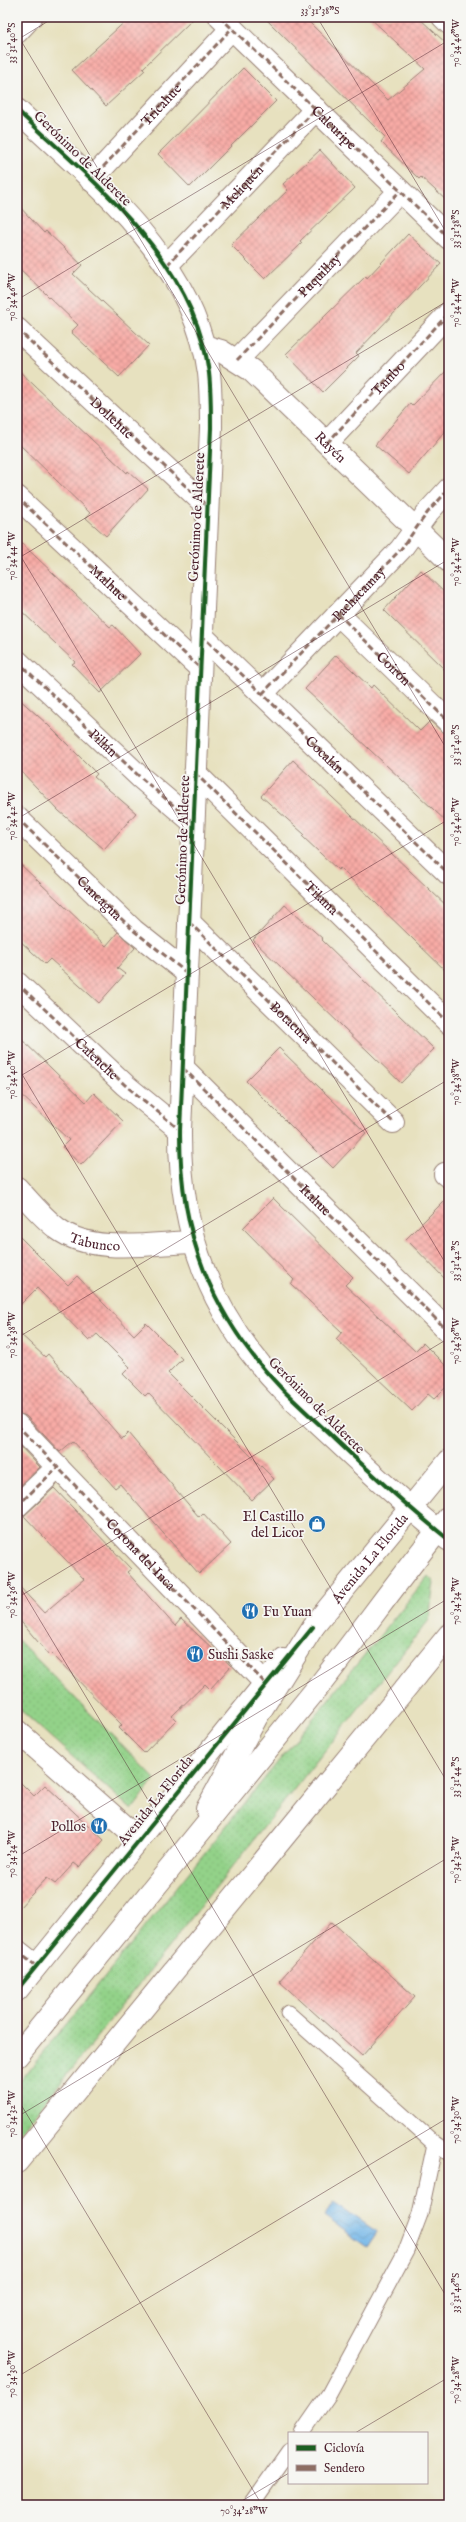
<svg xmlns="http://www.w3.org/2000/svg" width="466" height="2522" font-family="'IM FELL English',serif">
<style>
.grass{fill:url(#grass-dots);stroke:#6e785a}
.water{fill:url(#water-waves);stroke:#5e6a8a}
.building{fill:url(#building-cross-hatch)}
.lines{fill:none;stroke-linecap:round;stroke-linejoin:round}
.lane-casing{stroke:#988075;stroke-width:17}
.street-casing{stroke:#988075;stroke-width:24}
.secondary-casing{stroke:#988075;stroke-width:24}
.primary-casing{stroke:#988075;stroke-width:24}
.lane{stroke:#fff;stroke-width:15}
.street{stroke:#fff;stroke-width:22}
.secondary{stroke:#fff;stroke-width:22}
.primary{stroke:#fff;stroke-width:22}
.quiet{stroke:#8d6e63;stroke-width:3;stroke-dasharray:6 3;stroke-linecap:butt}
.cycleway-casing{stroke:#f6f6f2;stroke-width:6}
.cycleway{stroke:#1b5e20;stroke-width:4}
.ticks{fill:none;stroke:#4a1f2b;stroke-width:1;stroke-opacity:0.45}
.labels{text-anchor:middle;stroke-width:3.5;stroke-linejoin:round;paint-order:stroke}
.street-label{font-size:14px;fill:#4a1f2b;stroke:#f6f6f2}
.poi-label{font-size:14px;fill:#4a1f2b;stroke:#f6f6f2;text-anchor:end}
.neatline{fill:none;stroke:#4a1f2b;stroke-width:1.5}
.ticks-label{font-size:10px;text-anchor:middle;fill:#4a1f2b}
</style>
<defs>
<pattern id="grass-dots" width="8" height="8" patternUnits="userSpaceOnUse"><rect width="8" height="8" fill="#93d289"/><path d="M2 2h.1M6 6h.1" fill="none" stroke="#80b476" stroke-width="1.8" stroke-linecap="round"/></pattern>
<pattern id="water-waves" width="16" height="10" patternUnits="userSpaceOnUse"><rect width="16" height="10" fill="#71b6e8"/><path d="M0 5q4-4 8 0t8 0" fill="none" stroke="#5f93bc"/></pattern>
<pattern id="building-cross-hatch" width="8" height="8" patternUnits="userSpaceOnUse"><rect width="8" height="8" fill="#f8aba6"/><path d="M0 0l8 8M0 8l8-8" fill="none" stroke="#cb8b87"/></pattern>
</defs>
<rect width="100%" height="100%" fill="#f6f6f2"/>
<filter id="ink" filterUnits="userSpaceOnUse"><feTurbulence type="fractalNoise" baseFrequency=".025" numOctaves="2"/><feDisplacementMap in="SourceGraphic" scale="8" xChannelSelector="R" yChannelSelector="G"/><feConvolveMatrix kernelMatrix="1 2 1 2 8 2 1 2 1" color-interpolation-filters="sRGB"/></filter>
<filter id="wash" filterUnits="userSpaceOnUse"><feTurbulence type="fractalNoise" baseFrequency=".012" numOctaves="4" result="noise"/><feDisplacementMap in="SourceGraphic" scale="16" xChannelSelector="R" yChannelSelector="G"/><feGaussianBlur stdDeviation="0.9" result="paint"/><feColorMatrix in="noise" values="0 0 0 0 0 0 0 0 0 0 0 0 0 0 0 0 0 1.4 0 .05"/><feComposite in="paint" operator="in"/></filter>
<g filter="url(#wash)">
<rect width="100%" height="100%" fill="#e7e1bf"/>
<!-- grass -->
<g class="grass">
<polygon points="428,1576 434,1582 429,1620 17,2137 17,2085"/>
<polygon points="17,1639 155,1779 132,1810 17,1707"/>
</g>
<!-- water -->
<polygon class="water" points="334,2202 377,2232 367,2247 324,2217"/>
<g id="blocks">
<!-- building -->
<g class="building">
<polygon points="130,17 195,17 143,68 145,70 106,106 72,70"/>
<polygon points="264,17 304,17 388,100 425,69 369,17 418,17 449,46 449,203 421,177 419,179 381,142 385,137"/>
<polygon points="243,68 276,101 190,187 158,154"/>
<polygon points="320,150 355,188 300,241 302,243 265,279 231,245 288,190 283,184"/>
<polygon points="17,204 44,233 46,231 82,265 73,274 149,345 119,377 71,332 78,325 17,266"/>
<polygon points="408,234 441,264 356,353 359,356 323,392 286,354 366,276 367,278"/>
<polygon points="449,368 449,427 409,474 375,445 410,404 412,406"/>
<polygon points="17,369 127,473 128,471 148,489 106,536 86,518 90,513 17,442"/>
<polygon points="17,539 110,627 113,625 140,654 100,693 72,664 75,662 17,607"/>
<polygon points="421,570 449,597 449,674 384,610"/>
<polygon points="336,655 371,688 373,685 420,731 430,721 441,731 449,734 449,824 305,689"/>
<polygon points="17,697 47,724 97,774 94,777 136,813 104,849 59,811 17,767"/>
<polygon points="293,760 449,908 449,974 340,868 338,870 302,836 304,834 261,796"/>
<polygon points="17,861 106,946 118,932 135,948 117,968 125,974 99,1003 50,959 45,964 17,938"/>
<polygon points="285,905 323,939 322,940 434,1049 401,1083 253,940"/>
<polygon points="17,1035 86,1102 94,1093 123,1121 81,1165 62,1147 69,1140 17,1091"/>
<polygon points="279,1048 366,1133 333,1168 246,1081"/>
<polygon points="449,1196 449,1283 406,1239"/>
<polygon points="273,1198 353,1277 345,1285 415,1351 423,1343 449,1369 449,1384 434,1399 428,1394 412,1411 336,1339 342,1332 291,1284 294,1280 243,1228"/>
<polygon points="17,1234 68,1285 77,1276 134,1335 146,1323 182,1359 168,1373 274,1479 252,1500 148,1393 145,1396 123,1374 130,1367 97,1334 89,1341 37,1288 17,1308"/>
<polygon points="17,1331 45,1357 48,1354 122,1439 128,1433 199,1517 203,1513 231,1544 199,1574 120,1484 115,1488 73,1441 60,1452 26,1416 17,1413"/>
<polygon points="17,1443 40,1467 17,1489"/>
<polygon points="54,1488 131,1569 127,1572 175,1626 181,1619 231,1666 210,1689 205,1684 172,1716 176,1720 144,1753 119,1728 122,1725 51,1653 49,1655 17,1617 17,1584 44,1613 84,1579 24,1516"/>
<polygon points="17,1779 34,1796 45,1785 104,1840 79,1867 74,1863 55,1884 47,1878 17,1910"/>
<polygon points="332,1922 415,1997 362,2056 279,1981"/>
</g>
</g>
</g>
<g filter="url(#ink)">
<use href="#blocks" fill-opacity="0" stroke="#988075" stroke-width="1"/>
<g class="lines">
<!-- lane casing -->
<g class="lane-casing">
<g id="lane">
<polyline points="288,2013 435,2144 449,2153"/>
<polyline points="302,2433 329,2394 406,2251 420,2214 435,2144"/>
<polyline points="251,2505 289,2451"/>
</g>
</g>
<!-- street casing -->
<g class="street-casing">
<g id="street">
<polyline points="220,17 449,238"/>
<polyline points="443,17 449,23"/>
<polyline points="91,180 232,28"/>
<polyline points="167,265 316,109"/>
<path id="s1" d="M17,329L207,506"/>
<path id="s2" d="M204,346L221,351L251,370L449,561"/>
<polyline points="237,360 400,191"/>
<polyline points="327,443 449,313"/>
<path id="s3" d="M17,497L200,668"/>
<polyline points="338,614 449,722"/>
<path id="s4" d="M201,635L449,874"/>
<path id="s5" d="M17,661L140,777L193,822"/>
<path id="s6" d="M262,694L401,549L428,512L449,489"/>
<path id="s7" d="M195,773L449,1023"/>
<polyline points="17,818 133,930 187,973"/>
<path id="s8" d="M189,922L393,1122"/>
<polyline points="17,983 125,1085 180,1130"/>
<path id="s9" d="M183,1068L449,1332"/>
<polyline points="445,1174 449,1177"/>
<path id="s10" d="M17,1188C30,1202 43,1218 58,1229C93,1255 152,1243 193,1242"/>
<path id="s11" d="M17,1425L265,1683"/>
<polyline points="17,1506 58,1467"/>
<polyline points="17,1731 138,1838"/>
<polyline points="17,1951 36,1966"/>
<polyline points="17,1990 284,1660"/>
</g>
</g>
<!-- secondary casing -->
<g class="secondary-casing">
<g id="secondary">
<polyline points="17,32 31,17"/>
<path d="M17,110C95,184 194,259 209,373C211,391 211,410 211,428L180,1130C179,1233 211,1316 283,1390C300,1407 318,1423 336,1440C373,1475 409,1508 449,1540"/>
<path id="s12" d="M313,1627L449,1461"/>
</g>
</g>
<!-- primary casing -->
<g class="primary-casing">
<g id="primary">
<polyline points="207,1809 256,1718 313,1627"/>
<path d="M17,2056C118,1931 221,1807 322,1682C365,1627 405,1570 449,1517"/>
<polyline points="17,2162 449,1635"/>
</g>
</g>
<!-- lane -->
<use href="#lane" class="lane"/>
<!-- street -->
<use href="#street" class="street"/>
<!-- secondary -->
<use href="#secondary" class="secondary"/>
<!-- primary -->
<use href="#primary" class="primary"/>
<!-- quiet -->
<g class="quiet">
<path id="s13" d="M220,17L449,238"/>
<polyline points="443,17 449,23"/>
<path id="s14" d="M91,180L232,28"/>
<path id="s15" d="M167,265L316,109"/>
<polyline points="17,329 207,506"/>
<path id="s16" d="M237,360L400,191"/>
<path id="s17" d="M327,443L449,313"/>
<polyline points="17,497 200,668"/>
<path id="s18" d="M338,614L449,722"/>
<polyline points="201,635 449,874"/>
<polyline points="17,661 140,777 193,822"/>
<polyline points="262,694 401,549 428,512 449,489"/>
<polyline points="195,773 449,1023"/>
<path id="s19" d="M17,818L133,930L187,973"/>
<polyline points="189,922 393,1122"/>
<path id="s20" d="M17,983L125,1085L180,1130"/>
<polyline points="183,1068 449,1332"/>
<polyline points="445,1174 449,1177"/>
<polyline points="17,1425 265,1683"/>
<polyline points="17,1506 58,1467"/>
<polyline points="17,1951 36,1966"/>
</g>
<!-- cycleway casing -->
<g class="cycleway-casing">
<g id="cycleway">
<path d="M17,110C95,184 194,259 209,373C211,391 211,410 211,428L180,1130C179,1233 211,1316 283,1390C300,1407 318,1423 336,1440C373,1475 409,1508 449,1540"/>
<polyline points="17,1990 313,1627"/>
</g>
</g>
<!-- cycleway -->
<use href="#cycleway" class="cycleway"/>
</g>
</g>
<!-- ticks -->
<path class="ticks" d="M317,17L449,237M17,34L449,753M17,40L55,17M17,300L449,40M17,550L449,1269M17,559L449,300M17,819L449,559M17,1066L449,1785M17,1078L449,819M17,1338L449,1079M17,1582L449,2301M17,1598L449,1338M17,1857L449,1598M17,2098L262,2505M17,2117L449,1857M17,2377L449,2117M355,2433L449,2377M235,2505L289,2473"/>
<!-- icons -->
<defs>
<g id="shop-disc" transform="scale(0.9)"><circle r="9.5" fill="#1f6fb2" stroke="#f6f6f2"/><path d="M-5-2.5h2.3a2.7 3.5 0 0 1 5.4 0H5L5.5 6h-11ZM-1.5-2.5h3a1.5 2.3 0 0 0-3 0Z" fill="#fff"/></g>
<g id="restaurant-disc" transform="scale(0.9)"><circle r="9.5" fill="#1f6fb2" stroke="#f6f6f2"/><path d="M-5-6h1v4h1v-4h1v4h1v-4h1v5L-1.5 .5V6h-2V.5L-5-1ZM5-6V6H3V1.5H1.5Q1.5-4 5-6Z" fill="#fff"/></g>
</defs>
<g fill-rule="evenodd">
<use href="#shop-disc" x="317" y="1524"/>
<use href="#restaurant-disc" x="250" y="1611"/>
<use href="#restaurant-disc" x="195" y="1654"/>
<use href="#restaurant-disc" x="99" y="1826"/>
</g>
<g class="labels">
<!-- street labels -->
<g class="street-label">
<text dy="5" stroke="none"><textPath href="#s14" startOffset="103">Tricahue</textPath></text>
<text dy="5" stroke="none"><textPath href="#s13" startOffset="159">Calcuripe</textPath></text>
<text transform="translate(83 158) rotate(44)" y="5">Gerónimo de Alderete</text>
<text dy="5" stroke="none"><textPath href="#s15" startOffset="108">Meliquén</textPath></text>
<text dy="5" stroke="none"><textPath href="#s16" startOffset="118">Puquillay</textPath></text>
<text dy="5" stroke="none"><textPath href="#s17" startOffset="89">Tambo</textPath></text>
<text dy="5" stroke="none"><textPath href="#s1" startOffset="130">Dollehue</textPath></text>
<text dy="5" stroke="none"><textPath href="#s2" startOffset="164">Rayén</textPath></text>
<text transform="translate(196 517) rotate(-87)" y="5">Gerónimo de Alderete</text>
<text dy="5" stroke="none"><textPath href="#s3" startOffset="125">Malhue</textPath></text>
<text dy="5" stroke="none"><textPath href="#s6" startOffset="139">Pachacamay</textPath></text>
<text dy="5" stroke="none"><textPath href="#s18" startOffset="78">Coirón</textPath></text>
<text dy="5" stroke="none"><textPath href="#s5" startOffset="119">Pillán</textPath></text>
<text dy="5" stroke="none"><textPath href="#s4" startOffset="172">Cocalán</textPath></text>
<text transform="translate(182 840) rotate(-88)" y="5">Gerónimo de Alderete</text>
<text dy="5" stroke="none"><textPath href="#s19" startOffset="115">Cancagua</textPath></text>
<text dy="5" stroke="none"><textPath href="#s7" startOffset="178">Tilama</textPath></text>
<text dy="5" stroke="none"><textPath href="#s8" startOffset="143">Botacura</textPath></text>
<text dy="5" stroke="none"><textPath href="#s20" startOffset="110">Caleuche</textPath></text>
<text dy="5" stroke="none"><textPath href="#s9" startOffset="187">Itahue</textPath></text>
<text dy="5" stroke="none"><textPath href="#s10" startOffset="98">Tabunco</textPath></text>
<text transform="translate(317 1405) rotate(45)" y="5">Gerónimo de Alderete</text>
<text dy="5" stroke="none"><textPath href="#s11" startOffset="179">Corona del Inca</textPath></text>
<text dy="5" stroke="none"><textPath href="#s12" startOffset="89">Avenida La Florida</textPath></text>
<text transform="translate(155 1800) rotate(-51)" y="5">Avenida La Florida</text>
</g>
<!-- poi labels -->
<g class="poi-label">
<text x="304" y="1521">El Castillo<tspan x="304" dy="16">del Licor</tspan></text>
<text x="263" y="1616" text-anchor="start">Fu Yuan</text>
<text x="208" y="1659" text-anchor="start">Sushi Saske</text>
<text x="86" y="1831">Pollos</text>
</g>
</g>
<!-- margin -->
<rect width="466" height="2522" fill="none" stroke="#f6f6f2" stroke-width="44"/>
<!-- legend -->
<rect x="288" y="2432" width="140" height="52" fill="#f6f6f2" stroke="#b1a0a2"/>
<rect x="296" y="2445" width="20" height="6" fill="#1b5e20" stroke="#b1a0a2"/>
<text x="324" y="2452" font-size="12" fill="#4a1f2b">Ciclovía</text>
<rect x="296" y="2465" width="20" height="6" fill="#8d6e63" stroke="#b1a0a2"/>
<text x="324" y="2472" font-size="12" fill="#4a1f2b">Sendero</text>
<rect x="22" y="22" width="422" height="2478" class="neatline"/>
<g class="ticks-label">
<text x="320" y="14">33°31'38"S</text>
<text transform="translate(11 43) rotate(-90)" y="4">33°31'40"S</text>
<text transform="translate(455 43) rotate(-90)" y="4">70°34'46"W</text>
<text transform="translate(455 229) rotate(-90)" y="4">33°31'38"S</text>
<text transform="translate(11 297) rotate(-90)" y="4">70°34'46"W</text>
<text transform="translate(455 303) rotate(-90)" y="4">70°34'44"W</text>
<text transform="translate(11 556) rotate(-90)" y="4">70°34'44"W</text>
<text transform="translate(455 562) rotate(-90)" y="4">70°34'42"W</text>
<text transform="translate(455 745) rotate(-90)" y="4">33°31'40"S</text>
<text transform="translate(11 816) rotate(-90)" y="4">70°34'42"W</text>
<text transform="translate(455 822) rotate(-90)" y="4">70°34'40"W</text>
<text transform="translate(11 1075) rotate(-90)" y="4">70°34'40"W</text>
<text transform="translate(455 1082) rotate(-90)" y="4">70°34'38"W</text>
<text transform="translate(455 1261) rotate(-90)" y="4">33°31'42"S</text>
<text transform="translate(11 1335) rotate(-90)" y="4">70°34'38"W</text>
<text transform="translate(455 1341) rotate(-90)" y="4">70°34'36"W</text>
<text transform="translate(11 1595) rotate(-90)" y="4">70°34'36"W</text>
<text transform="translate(455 1601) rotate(-90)" y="4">70°34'34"W</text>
<text transform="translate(455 1777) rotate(-90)" y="4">33°31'44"S</text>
<text transform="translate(11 1854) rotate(-90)" y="4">70°34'34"W</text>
<text transform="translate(455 1860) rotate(-90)" y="4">70°34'32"W</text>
<text transform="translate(11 2114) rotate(-90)" y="4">70°34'32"W</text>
<text transform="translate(455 2120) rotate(-90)" y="4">70°34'30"W</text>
<text transform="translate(455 2293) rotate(-90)" y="4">33°31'46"S</text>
<text transform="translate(11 2374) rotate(-90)" y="4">70°34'30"W</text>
<text transform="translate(455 2380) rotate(-90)" y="4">70°34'28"W</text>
<text x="244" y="2514">70°34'28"W</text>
</g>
</svg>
